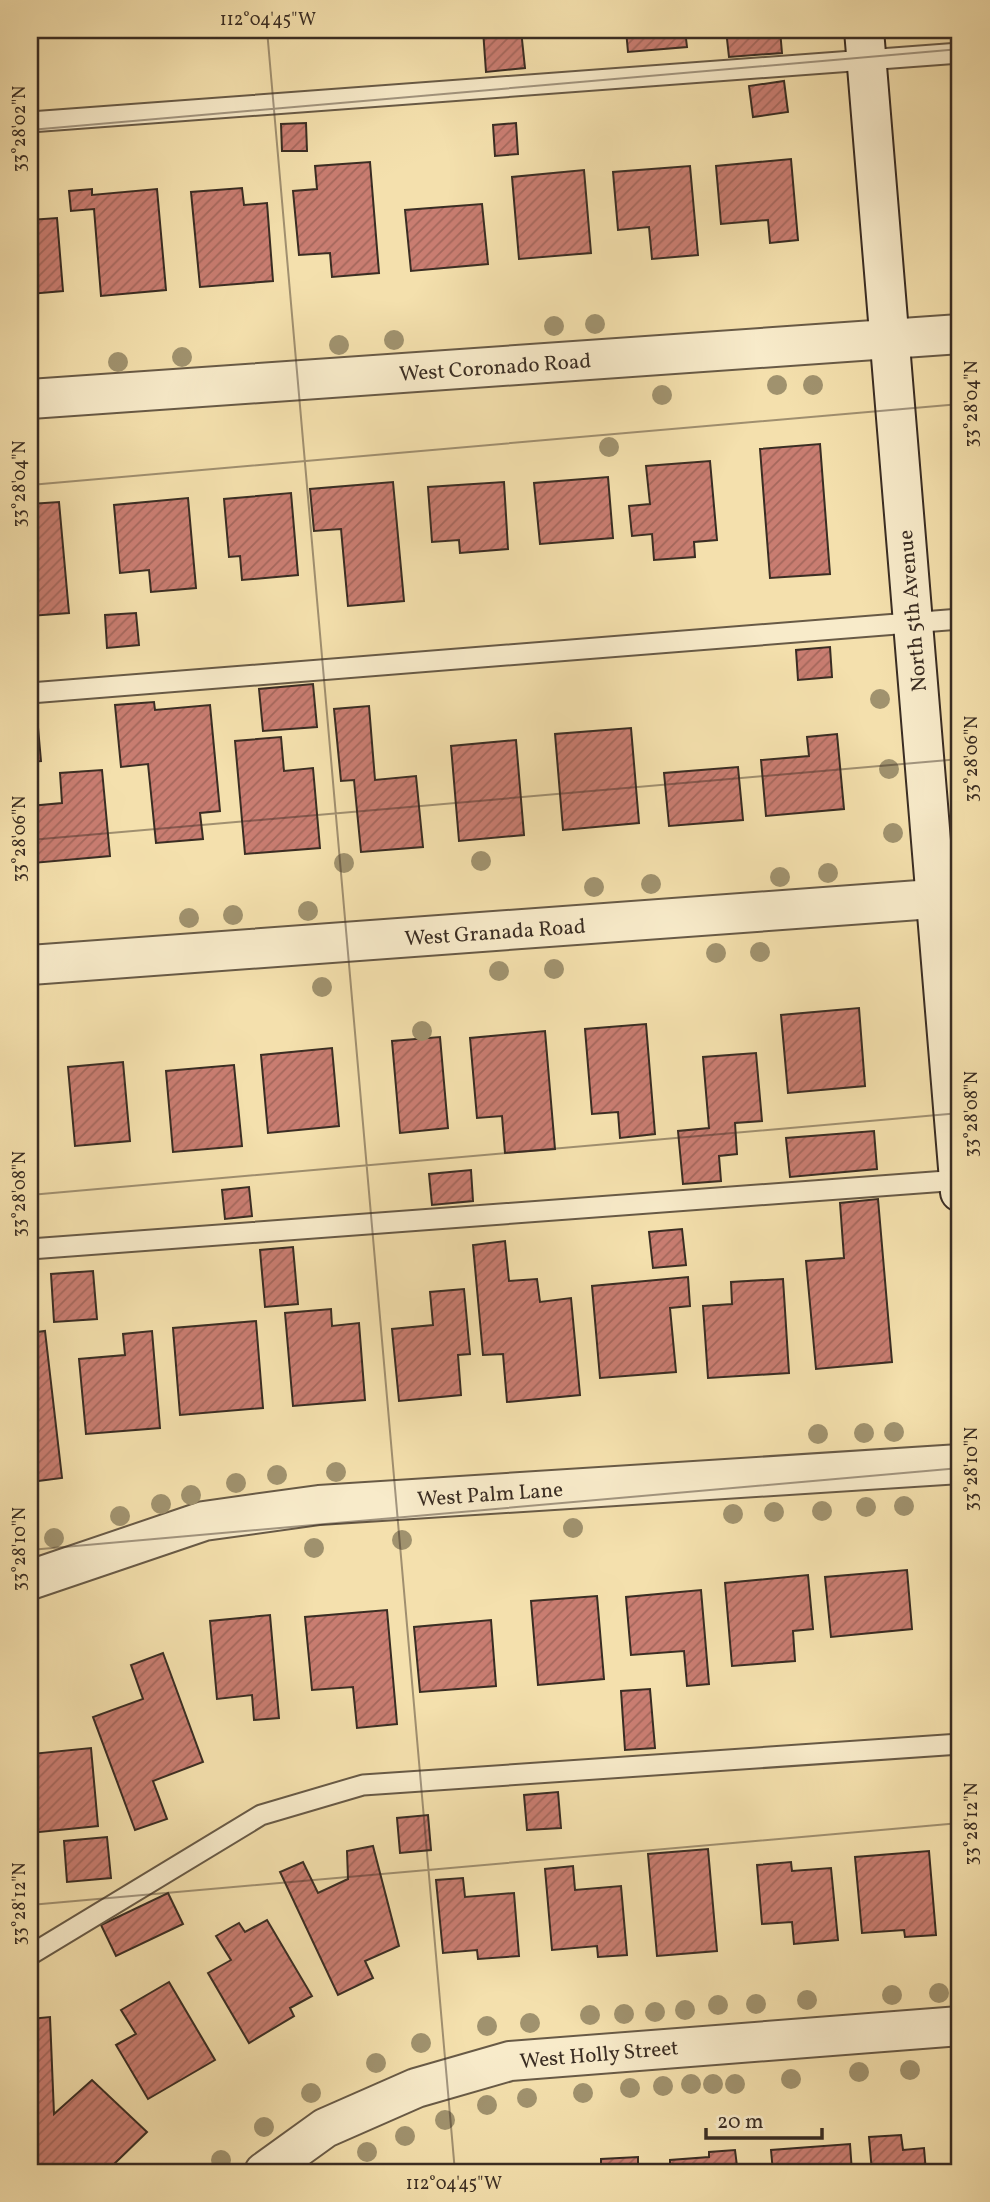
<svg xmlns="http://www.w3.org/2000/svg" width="990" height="2202" font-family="Vollkorn,serif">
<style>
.building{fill:url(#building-hatch);stroke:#3a2d23;stroke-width:2}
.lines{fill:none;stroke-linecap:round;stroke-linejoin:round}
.lane-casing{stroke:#685a46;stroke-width:23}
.street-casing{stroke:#685a46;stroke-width:42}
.secondary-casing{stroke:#3a2d23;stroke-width:42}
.lane{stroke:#f8ebca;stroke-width:19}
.street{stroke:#f8ebca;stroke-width:38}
.secondary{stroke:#f8ebca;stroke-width:38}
.tree{fill:#a0926e}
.ticks{fill:none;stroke:#3a2d23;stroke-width:2;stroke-opacity:0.45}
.labels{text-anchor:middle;stroke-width:5;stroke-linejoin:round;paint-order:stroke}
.street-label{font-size:21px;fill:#3a2d23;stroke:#f8ebca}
.neatline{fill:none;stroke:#3a2d23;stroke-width:2.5}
.ticks-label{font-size:18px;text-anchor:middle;fill:#3a2d23}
</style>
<defs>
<pattern id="building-hatch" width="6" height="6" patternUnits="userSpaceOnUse" patternTransform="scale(1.75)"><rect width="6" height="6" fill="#c97d71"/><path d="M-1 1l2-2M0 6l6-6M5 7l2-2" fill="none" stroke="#a4675c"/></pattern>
</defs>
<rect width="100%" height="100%" fill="#f4e0ad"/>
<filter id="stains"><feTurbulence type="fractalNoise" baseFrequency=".00286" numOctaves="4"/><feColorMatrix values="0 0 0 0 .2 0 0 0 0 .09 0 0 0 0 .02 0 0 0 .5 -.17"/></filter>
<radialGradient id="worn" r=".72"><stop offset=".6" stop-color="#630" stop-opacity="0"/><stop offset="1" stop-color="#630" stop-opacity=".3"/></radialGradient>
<!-- building -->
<g class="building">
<polygon points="483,30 521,30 525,68 486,72"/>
<polygon points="626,30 685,30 687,47 628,52"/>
<polygon points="726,30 780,30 782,53 729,57"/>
<polygon points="960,70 960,99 957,99 955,71"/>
<polygon points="784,81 788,112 753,117 749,86"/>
<polygon points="306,123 307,151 282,151 281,124"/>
<polygon points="516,123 518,154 495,156 493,125"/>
<polygon points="791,159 798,240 770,243 768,220 721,224 716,166"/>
<polygon points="370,162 379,273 332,277 330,253 299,255 293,191 317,189 315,166"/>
<polygon points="690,166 698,255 652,259 649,227 618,230 613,172"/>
<polygon points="584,170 591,253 519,259 512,177"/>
<polygon points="242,188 244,205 267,203 273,281 200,287 191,192"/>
<polygon points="92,189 92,195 157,189 166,290 101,296 94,209 71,211 69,191"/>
<polygon points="482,204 488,264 411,271 405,210"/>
<polygon points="57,218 63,291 30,294 30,220"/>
<polygon points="820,444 830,574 770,578 760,449"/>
<polygon points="710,461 717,540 694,542 695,557 654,560 652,534 632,536 629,506 650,504 646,466"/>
<polygon points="608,477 613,538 540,544 534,483"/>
<polygon points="393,482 404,601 348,606 341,529 314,531 310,489"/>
<polygon points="504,482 508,549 460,553 459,540 432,542 428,487"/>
<polygon points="291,493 298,575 242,580 240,556 229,557 224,499"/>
<polygon points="188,498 196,588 151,592 149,570 120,573 114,505"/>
<polygon points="59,502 69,613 30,616 30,504"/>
<polygon points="136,613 139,645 107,648 105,615"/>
<polygon points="830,647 832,677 798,680 796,650"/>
<polygon points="313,684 317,727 263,731 259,689"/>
<polygon points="154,702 155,710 210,705 220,811 200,813 203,839 156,843 148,764 121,767 115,705"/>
<polygon points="36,705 41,761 30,762 30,706"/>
<polygon points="369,706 375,780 416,776 423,847 361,852 354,780 341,781 334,709"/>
<polygon points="631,728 639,823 563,830 555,734"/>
<polygon points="837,734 844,809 766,816 761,760 809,756 807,737"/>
<polygon points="281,737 284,771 313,768 320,848 245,854 235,741"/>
<polygon points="516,740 524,835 459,841 451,746"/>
<polygon points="738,767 743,820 669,826 664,773"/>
<polygon points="102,770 110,856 33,863 30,806 62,803 60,773"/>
<polygon points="859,1008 865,1086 788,1093 781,1015"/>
<polygon points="646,1024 655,1134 620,1138 618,1112 592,1114 585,1029"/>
<polygon points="545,1031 555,1149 505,1153 502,1116 477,1118 470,1038"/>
<polygon points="440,1037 448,1128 400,1133 392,1041"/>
<polygon points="332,1048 339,1126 268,1133 261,1055"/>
<polygon points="756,1053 762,1121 735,1123 737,1154 719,1156 721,1181 683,1184 678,1131 709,1128 703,1057"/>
<polygon points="123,1062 130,1141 75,1146 68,1067"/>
<polygon points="234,1065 242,1146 173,1152 166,1071"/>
<polygon points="874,1131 877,1169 790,1177 786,1138"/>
<polygon points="471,1170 473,1201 432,1205 429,1174"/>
<polygon points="249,1187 252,1216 225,1219 222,1190"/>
<polygon points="878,1199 892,1362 816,1369 806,1261 844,1258 840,1203"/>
<polygon points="682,1229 686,1265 653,1268 649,1232"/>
<polygon points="505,1241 509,1281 537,1279 540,1302 571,1298 580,1395 507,1402 503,1354 483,1355 473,1245"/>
<polygon points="293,1247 298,1304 265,1307 260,1250"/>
<polygon points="93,1271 97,1319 54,1322 51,1274"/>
<polygon points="688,1277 690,1306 670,1308 676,1372 600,1378 592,1286"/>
<polygon points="783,1279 789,1373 708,1378 703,1306 732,1304 731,1282"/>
<polygon points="464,1289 470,1354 458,1355 461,1395 399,1401 392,1329 433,1325 430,1292"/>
<polygon points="331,1309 332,1326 359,1323 365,1400 293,1406 285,1313"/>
<polygon points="256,1321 263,1408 180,1415 173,1328"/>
<polygon points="45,1331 62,1478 30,1482 30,1333"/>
<polygon points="152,1331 160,1428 86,1434 79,1359 125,1355 123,1334"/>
<polygon points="907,1570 912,1629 831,1637 825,1577"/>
<polygon points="808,1575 813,1629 793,1631 795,1661 732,1666 725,1583"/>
<polygon points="701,1590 709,1684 687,1686 684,1651 631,1655 626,1597"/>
<polygon points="597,1596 604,1679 538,1685 531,1601"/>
<polygon points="387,1610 397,1724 357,1728 353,1687 312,1690 305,1617"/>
<polygon points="270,1615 279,1718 254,1720 252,1695 217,1699 210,1621"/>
<polygon points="491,1620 496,1686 420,1692 414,1627"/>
<polygon points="163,1653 203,1762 153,1781 167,1819 135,1830 93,1717 143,1699 131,1665"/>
<polygon points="650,1689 655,1748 625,1750 621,1691"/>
<polygon points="30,1724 32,1754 91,1748 98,1826 30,1833"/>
<polygon points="558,1792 561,1828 527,1830 524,1795"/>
<polygon points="428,1815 431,1850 400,1853 397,1818"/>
<polygon points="107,1837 111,1878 67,1882 64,1841"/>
<polygon points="373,1846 399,1946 365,1961 373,1978 338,1995 280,1872 303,1862 318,1893 348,1879 347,1851"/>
<polygon points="708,1849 717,1951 657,1956 648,1854"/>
<polygon points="929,1851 936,1935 905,1937 904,1930 862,1933 855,1857"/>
<polygon points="791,1862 792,1871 831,1868 838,1940 794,1944 792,1922 762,1924 757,1865"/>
<polygon points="573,1866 575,1890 621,1886 627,1955 598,1957 597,1946 552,1950 545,1869"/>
<polygon points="463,1878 465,1897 514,1893 519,1956 478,1959 477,1950 443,1953 436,1880"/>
<polygon points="168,1893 183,1924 116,1956 101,1925"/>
<polygon points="267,1920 312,1996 290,2008 294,2016 249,2043 208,1973 231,1960 216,1936 239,1923 245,1932"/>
<polygon points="169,1982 215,2060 148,2099 116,2045 136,2034 121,2010"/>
<polygon points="50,2017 54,2114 92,2080 147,2132 111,2167 96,2168 93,2172 30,2172 30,2019"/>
<polygon points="901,2135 903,2150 924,2148 926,2172 872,2172 869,2137"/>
<polygon points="850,2144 852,2172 773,2172 771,2150"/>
<polygon points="735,2150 737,2166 741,2166 741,2172 670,2172 670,2160 709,2157 709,2152"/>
<polygon points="638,2157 638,2172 601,2172 601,2159"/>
</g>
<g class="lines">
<!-- lane casing -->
<g class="lane-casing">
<g id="lane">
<polyline points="30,122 960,53"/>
<polyline points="30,693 960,619"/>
<polyline points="30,1249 960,1180"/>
<polyline points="30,1955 261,1815 363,1785 960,1744"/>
</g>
</g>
<!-- street casing -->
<g class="street-casing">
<g id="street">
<polyline points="30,399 960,334"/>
<polyline points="30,965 960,897"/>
<polyline points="30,1580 204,1521 319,1505 960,1464"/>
<polyline points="264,2172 325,2128 416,2088 510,2061 960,2026"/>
</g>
</g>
<!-- secondary casing -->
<g class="secondary-casing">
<polyline id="secondary" points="864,30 960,1192"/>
</g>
<!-- lane -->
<use href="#lane" class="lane"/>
<!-- street -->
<use href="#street" class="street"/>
<!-- secondary -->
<use href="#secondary" class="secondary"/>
</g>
<!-- trees -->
<g class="tree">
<circle cx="595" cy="324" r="10"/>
<circle cx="554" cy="326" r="10"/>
<circle cx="394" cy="340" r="10"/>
<circle cx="339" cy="345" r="10"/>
<circle cx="182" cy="357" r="10"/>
<circle cx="118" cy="362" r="10"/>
<circle cx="777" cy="385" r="10"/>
<circle cx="813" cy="385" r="10"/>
<circle cx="662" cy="395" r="10"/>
<circle cx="609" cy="447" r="10"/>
<circle cx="880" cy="699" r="10"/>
<circle cx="889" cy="769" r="10"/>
<circle cx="893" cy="833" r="10"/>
<circle cx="481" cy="861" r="10"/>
<circle cx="344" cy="863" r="10"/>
<circle cx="828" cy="873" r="10"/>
<circle cx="780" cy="877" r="10"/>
<circle cx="651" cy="884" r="10"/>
<circle cx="594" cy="887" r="10"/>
<circle cx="308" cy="911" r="10"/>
<circle cx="233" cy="915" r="10"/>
<circle cx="189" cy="918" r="10"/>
<circle cx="760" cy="952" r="10"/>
<circle cx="716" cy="953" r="10"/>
<circle cx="554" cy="969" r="10"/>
<circle cx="499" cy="971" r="10"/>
<circle cx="322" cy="987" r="10"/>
<circle cx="422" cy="1031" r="10"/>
<circle cx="894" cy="1432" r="10"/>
<circle cx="864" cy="1433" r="10"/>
<circle cx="818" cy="1434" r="10"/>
<circle cx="336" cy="1472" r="10"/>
<circle cx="277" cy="1475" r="10"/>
<circle cx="236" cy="1483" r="10"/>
<circle cx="191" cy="1495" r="10"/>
<circle cx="161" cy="1504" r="10"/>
<circle cx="904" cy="1506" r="10"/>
<circle cx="866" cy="1507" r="10"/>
<circle cx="822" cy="1511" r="10"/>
<circle cx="774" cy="1512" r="10"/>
<circle cx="733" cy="1514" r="10"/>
<circle cx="120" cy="1516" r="10"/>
<circle cx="573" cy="1528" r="10"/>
<circle cx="54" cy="1538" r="10"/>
<circle cx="402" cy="1540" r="10"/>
<circle cx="314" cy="1548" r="10"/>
<circle cx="939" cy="1993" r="10"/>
<circle cx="892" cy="1995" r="10"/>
<circle cx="807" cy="2000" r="10"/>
<circle cx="756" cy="2004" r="10"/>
<circle cx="718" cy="2005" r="10"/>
<circle cx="685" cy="2010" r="10"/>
<circle cx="655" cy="2012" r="10"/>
<circle cx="624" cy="2014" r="10"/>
<circle cx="590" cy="2015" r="10"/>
<circle cx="530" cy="2023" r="10"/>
<circle cx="487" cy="2026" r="10"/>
<circle cx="421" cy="2043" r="10"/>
<circle cx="376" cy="2063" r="10"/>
<circle cx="910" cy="2070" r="10"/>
<circle cx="859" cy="2072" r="10"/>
<circle cx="791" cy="2079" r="10"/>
<circle cx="691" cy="2084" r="10"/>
<circle cx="713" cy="2084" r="10"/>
<circle cx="735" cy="2084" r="10"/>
<circle cx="663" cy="2086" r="10"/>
<circle cx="630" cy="2088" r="10"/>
<circle cx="311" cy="2093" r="10"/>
<circle cx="583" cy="2093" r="10"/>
<circle cx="527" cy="2098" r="10"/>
<circle cx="487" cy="2105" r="10"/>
<circle cx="445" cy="2120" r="10"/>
<circle cx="264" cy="2127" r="10"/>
<circle cx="405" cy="2136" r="10"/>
<circle cx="367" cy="2152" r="10"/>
<circle cx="221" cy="2160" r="10"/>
</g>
<!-- ticks -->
<path class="ticks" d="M267,30L455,2172M30,130L960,49M30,485L960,404M30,840L960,759M30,1195L960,1113M30,1550L960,1468M30,1905L960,1823"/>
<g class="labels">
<!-- street labels -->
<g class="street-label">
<text transform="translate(495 367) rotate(-4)" y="7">West Coronado Road</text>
<text transform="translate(912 611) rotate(-95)" y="7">North 5th Avenue</text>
<text transform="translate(495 932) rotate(-4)" y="7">West Granada Road</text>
<text transform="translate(490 1494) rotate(-4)" y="7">West Palm Lane</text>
<text transform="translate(599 2054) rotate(-5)" y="7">West Holly Street</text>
</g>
</g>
<!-- margin -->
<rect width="990" height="2202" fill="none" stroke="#f4e0ad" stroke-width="77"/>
<!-- scale -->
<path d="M706 2128v10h116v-10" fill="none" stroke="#3a2d23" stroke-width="3.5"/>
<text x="717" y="2128" font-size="21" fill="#3a2d23" stroke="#f8ebca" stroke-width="5" paint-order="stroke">20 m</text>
<rect x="38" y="38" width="913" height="2126" class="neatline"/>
<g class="ticks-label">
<text x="268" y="25">112°04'45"W</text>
<text transform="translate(19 129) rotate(-90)" y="6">33°28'02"N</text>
<text transform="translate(971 404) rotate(-90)" y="6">33°28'04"N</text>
<text transform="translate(19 484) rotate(-90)" y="6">33°28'04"N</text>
<text transform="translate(971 759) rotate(-90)" y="6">33°28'06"N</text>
<text transform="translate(19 839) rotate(-90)" y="6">33°28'06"N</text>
<text transform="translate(971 1114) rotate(-90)" y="6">33°28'08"N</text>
<text transform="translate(19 1194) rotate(-90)" y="6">33°28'08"N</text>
<text transform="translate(971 1469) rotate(-90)" y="6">33°28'10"N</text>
<text transform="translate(19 1549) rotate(-90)" y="6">33°28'10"N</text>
<text transform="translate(971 1824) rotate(-90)" y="6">33°28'12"N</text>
<text transform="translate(19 1904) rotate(-90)" y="6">33°28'12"N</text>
<text x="454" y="2189">112°04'45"W</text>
</g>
<rect width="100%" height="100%" filter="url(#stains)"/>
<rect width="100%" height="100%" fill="url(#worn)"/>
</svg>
